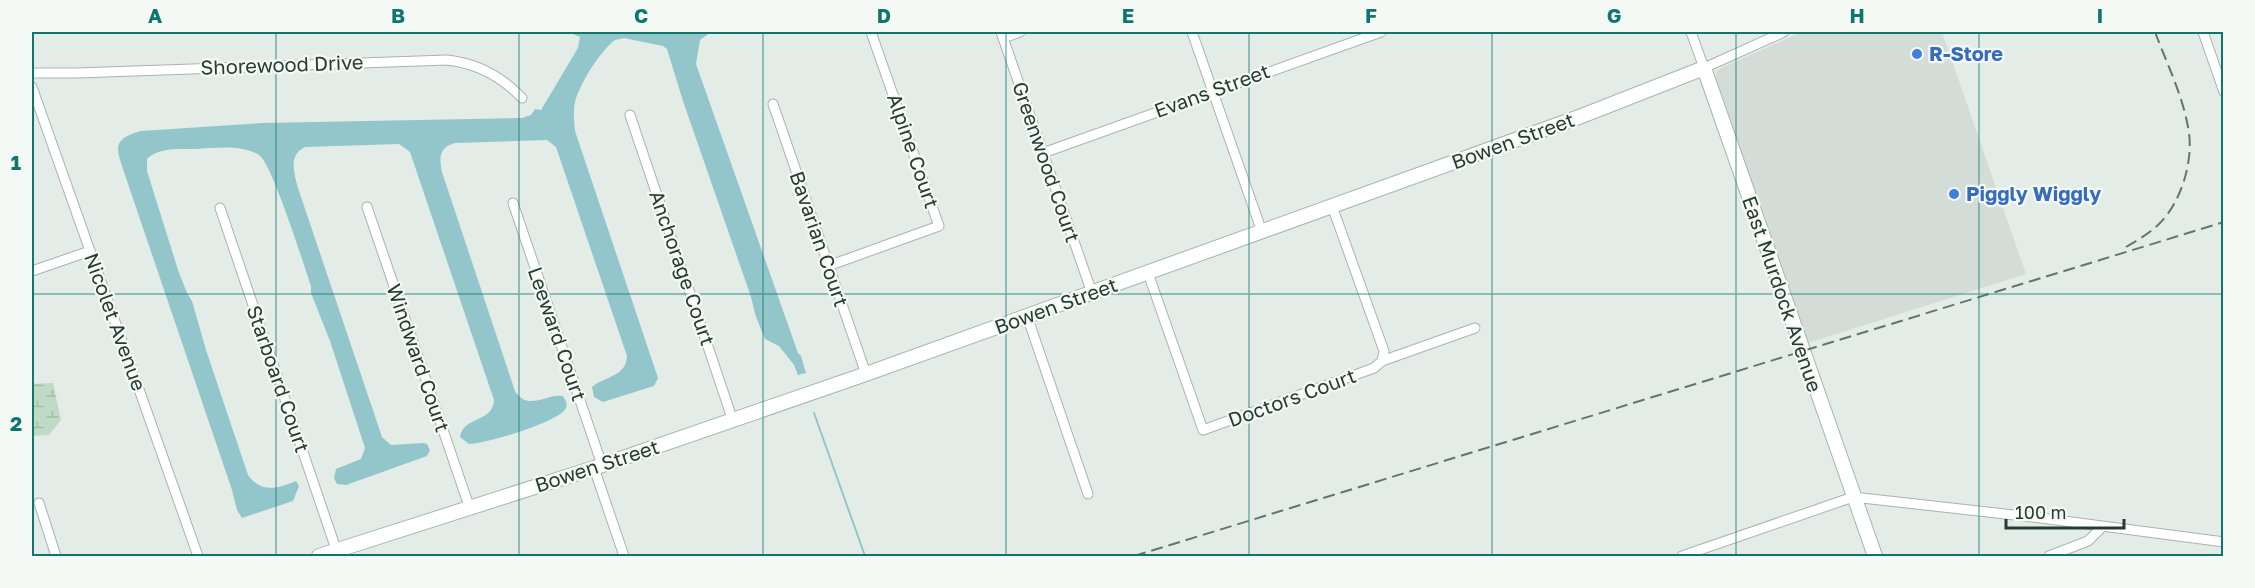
<svg xmlns="http://www.w3.org/2000/svg" width="2255" height="588" font-family="'Golos Text',sans-serif">
<style>
.built{fill:#d3dcd7}
.wetland{fill:url(#wetland-marsh)}
.water{fill:#92c6cb}
.lines{fill:none;stroke-linecap:round;stroke-linejoin:round}
.stream{stroke:#92c6cb;stroke-width:2}
.minor-casing{stroke:#a7b4af;stroke-width:11}
.secondary-casing{stroke:#a4b7af;stroke-width:16}
.minor{stroke:#fff;stroke-width:9}
.secondary{stroke:#fff;stroke-width:14}
.rail{stroke:#607770;stroke-width:2;stroke-dasharray:12 6;stroke-linecap:butt}
.grid{fill:none;stroke:#0f766e;stroke-width:1.5;stroke-opacity:0.55}
.shop-dot{fill:#3f7fe0;stroke:#f5f9f6;stroke-width:2}
.labels{text-anchor:middle;stroke-width:4.5;stroke-linejoin:round;paint-order:stroke}
.shop-label{font-size:20px;font-weight:bold;fill:#366cbe;stroke:#f5f9f6;text-anchor:start}
.street-label{font-size:20px;fill:#253c35;stroke:#f5f9f6}
.neatline{fill:none;stroke:#0f766e;stroke-width:2}
.grid-label{font-size:20px;text-anchor:middle;font-weight:bold;fill:#0f766e}
</style>
<defs>
<pattern id="wetland-marsh" width="20" height="14" patternUnits="userSpaceOnUse" patternTransform="scale(1.5)"><rect width="20" height="14" fill="#bfdbc5"/><path d="M1 5h8M5 5V1M11 12h8M15 12V8" fill="none" stroke="#a4bdaa"/></pattern>
</defs>
<rect width="100%" height="100%" fill="#e4ece8"/>
<!-- built -->
<polygon class="built" points="1802,32 1942,32 2026,274 1808,343 1716,78 1716,72 1721,68"/>
<!-- wetland -->
<polygon class="wetland" points="53,383 61,420 49,435 32,436 32,384"/>
<!-- water -->
<path class="water" d="M568,32H711L700,40L696,64L798,353L801,356L806,373L798,375L794,365L779,346L765,339L756,317L751,297L683,101L667,49L663,46L624,38L615,40C600,51 579,85 575,102C573,112 574,121 575,131L656,372L658,378L654,386L603,402L594,397L592,387C605,376 626,377 627,356L556,147L547,140L455,143C439,147 439,158 442,172L515,391C528,412 547,393 563,396C565,400 568,403 566,408C560,422 485,444 469,444L460,437C463,416 493,423 494,400L410,152L399,144L305,147C288,155 294,173 298,188L382,437L391,445L423,443L427,444L430,450L427,456L346,485L337,484L334,478L336,469L361,459L365,448L330,341L311,293V286C304,266 272,163 259,155C242,144 215,148 196,149C181,149 158,147 147,159V171L178,270L187,293L192,301L206,350L248,475C261,493 277,489 296,481L299,486L293,501L242,518L237,510L232,490L126,178C118,151 108,140 141,131L263,123L522,118L531,115L535,109L541,110L578,48L580,37Z"/>
<g class="lines">
<!-- stream -->
<polyline class="stream" points="814,413 865,556"/>
<!-- minor casing -->
<g class="minor-casing">
<g id="minor">
<polyline points="1001,32 1092,293"/>
<polyline points="1192,32 1262,232"/>
<polyline points="1691,32 1704,68 1784,32"/>
<polyline points="2203,32 2224,92"/>
<polyline points="1003,38 1020,32"/>
<path d="M32,73H77L447,60C476,63 502,77 522,98"/>
<polyline points="32,87 198,556"/>
<polyline points="773,104 866,374"/>
<polyline points="630,115 733,421"/>
<polyline points="1043,153 1381,32"/>
<polyline points="513,203 602,465"/>
<polyline points="367,207 470,509"/>
<polyline points="220,208 338,555"/>
<polyline points="828,266 939,226 871,32"/>
<polyline points="32,271 90,251"/>
<polyline points="1148,273 1203,430 1374,368 1382,361 1384,351 1332,206"/>
<polyline points="1027,316 1088,494"/>
<polyline points="1382,361 1475,328"/>
<polyline points="594,468 624,556"/>
<polyline points="39,503 56,556"/>
<polyline points="1682,556 1853,497 2041,518 2224,542"/>
<polyline points="2049,556 2088,541 2102,527"/>
</g>
</g>
<!-- secondary casing -->
<g class="secondary-casing">
<polyline id="secondary" points="319,556 594,468 866,374 1579,117 1704,68 1875,556"/>
</g>
<!-- minor -->
<use href="#minor" class="minor"/>
<!-- secondary -->
<use href="#secondary" class="secondary"/>
<!-- rail -->
<g class="rail">
<path d="M2126,247C2138,240 2150,233 2160,223C2181,202 2193,162 2189,133C2184,98 2167,64 2155,32"/>
<polyline points="1134,556 2224,222"/>
</g>
</g>
<!-- grid -->
<path class="grid" d="M276,32V556M519,32V556M763,32V556M1006,32V556M1249,32V556M1492,32V556M1736,32V556M1979,32V556M32,294H2224"/>
<!-- markers -->
<g class="shop-dot">
<circle cx="1917" cy="54" r="6"/>
<circle cx="1954" cy="194" r="6"/>
</g>
<g class="labels">
<!-- shop labels -->
<g class="shop-label">
<text x="1929" y="61">R-Store</text>
<text x="1966" y="201">Piggly Wiggly</text>
</g>
<!-- street labels -->
<g class="street-label">
<text transform="translate(282 65) rotate(-2)" y="7">Shorewood Drive</text>
<text transform="translate(1212 91) rotate(-20)" y="7">Evans Street</text>
<text transform="translate(1513 141) rotate(-20)" y="7">Bowen Street</text>
<text transform="translate(913 151) rotate(71)" y="7">Alpine Court</text>
<text transform="translate(1046 162) rotate(71)" y="7">Greenwood Court</text>
<text transform="translate(819 239) rotate(71)" y="7">Bavarian Court</text>
<text transform="translate(682 268) rotate(71)" y="7">Anchorage Court</text>
<text transform="translate(1782 294) rotate(71)" y="7">East Murdock Avenue</text>
<text transform="translate(1056 306) rotate(-20)" y="7">Bowen Street</text>
<text transform="translate(115 322) rotate(70)" y="7">Nicolet Avenue</text>
<text transform="translate(557 334) rotate(71)" y="7">Leeward Court</text>
<text transform="translate(418 358) rotate(71)" y="7">Windward Court</text>
<text transform="translate(278 379) rotate(71)" y="7">Starboard Court</text>
<text transform="translate(1292 398) rotate(-20)" y="7">Doctors Court</text>
<text transform="translate(597 466) rotate(-18)" y="7">Bowen Street</text>
</g>
</g>
<!-- border -->
<rect width="2255" height="588" fill="none" stroke="#f5f9f6" stroke-width="66"/>
<!-- scale -->
<path d="M2006 519v9h118v-9" fill="none" stroke="#253c35" stroke-width="3"/>
<text x="2015" y="519" font-size="18" fill="#253c35" stroke="#f5f9f6" stroke-width="4.5" paint-order="stroke">100 m</text>
<rect x="33" y="33" width="2189" height="522" class="neatline"/>
<g class="grid-label">
<text x="155" y="23">A</text>
<text x="398" y="23">B</text>
<text x="641" y="23">C</text>
<text x="884" y="23">D</text>
<text x="1128" y="23">E</text>
<text x="1371" y="23">F</text>
<text x="1614" y="23">G</text>
<text x="1857" y="23">H</text>
<text x="2100" y="23">I</text>
<text x="16" y="170">1</text>
<text x="16" y="431">2</text>
</g>
</svg>
